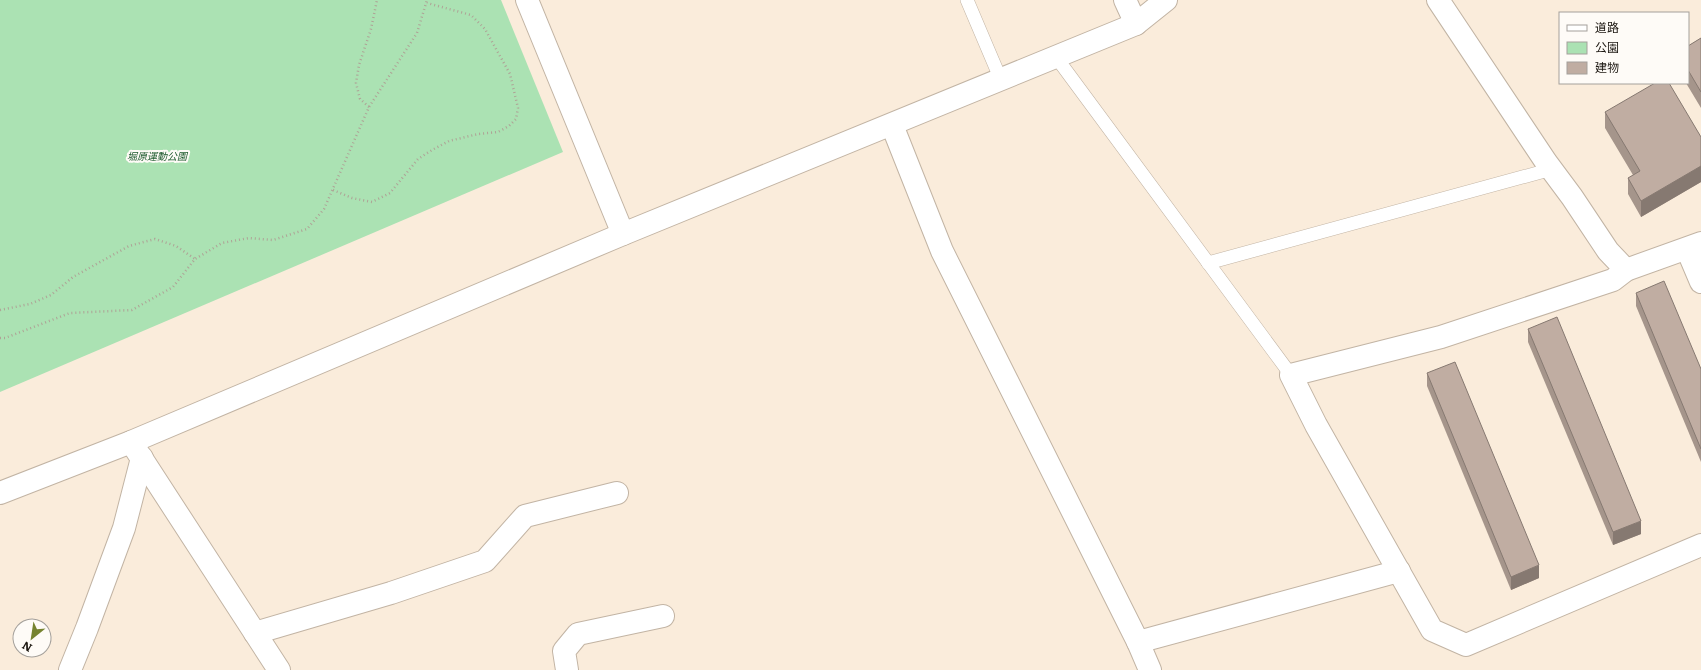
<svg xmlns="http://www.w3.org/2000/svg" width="1701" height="670" font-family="Literata,'Noto Sans JP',serif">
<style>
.green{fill:#abe2b3}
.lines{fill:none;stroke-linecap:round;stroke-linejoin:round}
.service-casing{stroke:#c2b4a4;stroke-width:14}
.minor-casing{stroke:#c2b4a4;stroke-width:24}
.path{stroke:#aea396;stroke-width:2.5;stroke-dasharray:1 3;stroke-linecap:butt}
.service{stroke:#fff;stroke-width:13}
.minor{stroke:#fff;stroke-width:22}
.wall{fill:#a5958b}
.shaded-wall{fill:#867971}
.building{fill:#c0ada2;stroke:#867971}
.labels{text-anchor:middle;stroke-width:4;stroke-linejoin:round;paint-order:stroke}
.park-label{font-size:10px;font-style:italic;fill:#1f5c2f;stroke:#fefbf7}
</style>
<rect width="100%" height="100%" fill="#faecdb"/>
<!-- green -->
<polygon class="green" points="0,0 501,0 563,152 0,392"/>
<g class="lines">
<!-- service casing -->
<g class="service-casing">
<g id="service">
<polyline points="967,0 1001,80"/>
<polyline points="1056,57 1291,375"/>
<polyline points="1208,263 1552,169"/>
</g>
</g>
<!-- minor casing -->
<g class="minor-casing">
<g id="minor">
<polyline points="527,0 623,234"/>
<polyline points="1125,0 1136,24"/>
<polyline points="1438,0 1546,162 1572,197 1608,251 1626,270"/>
<polyline points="892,125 942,251 1138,642 1150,670"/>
<polyline points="1701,243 1626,270 1613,280 1441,337 1291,375 1316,425 1432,630 1466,645 1701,545"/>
<polyline points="1687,249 1701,282"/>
<polyline points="131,442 279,670"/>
<polyline points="0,493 131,442 623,234 1136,24 1166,0"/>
<polyline points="255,633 391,593 485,561 525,516 617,493"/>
<polyline points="1138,642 1399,571"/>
<polyline points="70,670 87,628 124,528 142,458"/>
<polyline points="567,670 564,651 578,634 663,616"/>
</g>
</g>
<!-- path -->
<g class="path">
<polyline points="369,107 360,99 356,83 359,65 371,29 377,0"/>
<polyline points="333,190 352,198 372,202 390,193 418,159 432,150 449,141 478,134 498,132 509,126 516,119 518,108 510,74 485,29 471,15 427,3"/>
<polyline points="0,310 30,304 51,295 73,277 129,246 155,239 176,246 195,259"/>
<polyline points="0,338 5,338 70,313 132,310 173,287 195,259 222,243 249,238 273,240 307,229 324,209 369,107 417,33 427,0"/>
</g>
<!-- service -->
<use href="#service" class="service"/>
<!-- minor -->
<use href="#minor" class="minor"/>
</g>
<!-- wall -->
<g class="wall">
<polygon points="1701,38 1701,108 1686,83 1688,83 1688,46"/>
<polygon points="1605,112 1701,137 1701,182 1641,217 1628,194 1628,178 1633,175 1605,128"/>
<polygon points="1636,293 1701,369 1701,462 1636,306"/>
<polygon points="1528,329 1641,534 1613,545 1528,342"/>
<polygon points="1427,373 1539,578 1511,590 1427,386"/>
</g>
<!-- shaded-wall -->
<g class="shaded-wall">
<polygon points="1701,166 1701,182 1641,217 1641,201"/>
<polygon points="1641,521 1641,534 1613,545 1613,532"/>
<polygon points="1539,565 1539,578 1511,590 1511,577"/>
</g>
<!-- building -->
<g class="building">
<polygon points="1701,38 1701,92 1688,70 1688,46"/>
<polygon points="1655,83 1669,83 1701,137 1701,166 1641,201 1628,178 1640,171 1605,112"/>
<polygon points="1664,281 1701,369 1701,449 1636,293"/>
<polygon points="1557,317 1641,521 1613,532 1528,329"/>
<polygon points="1455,362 1539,565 1511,577 1427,373"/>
</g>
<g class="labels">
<!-- park labels -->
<g class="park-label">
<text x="157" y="160">堀原運動公園</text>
</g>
</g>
<!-- legend -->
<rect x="1559" y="12" width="130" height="72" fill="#fefbf7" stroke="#a4a09b"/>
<rect x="1567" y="25" width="20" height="6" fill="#ffffff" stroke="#a4a09b"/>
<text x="1595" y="32" font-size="12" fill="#1c1711">道路</text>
<rect x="1567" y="42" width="20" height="12" fill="#abe2b3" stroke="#a4a09b"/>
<text x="1595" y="52" font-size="12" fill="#1c1711">公園</text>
<rect x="1567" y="62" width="20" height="12" fill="#c0ada2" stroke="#a4a09b"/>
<text x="1595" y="72" font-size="12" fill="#1c1711">建物</text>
<!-- north arrow -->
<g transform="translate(32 638) rotate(210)"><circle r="19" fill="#fefbf7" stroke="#a4a09b"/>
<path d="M0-3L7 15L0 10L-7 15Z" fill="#768330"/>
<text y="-6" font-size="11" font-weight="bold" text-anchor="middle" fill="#1c1711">N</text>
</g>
</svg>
